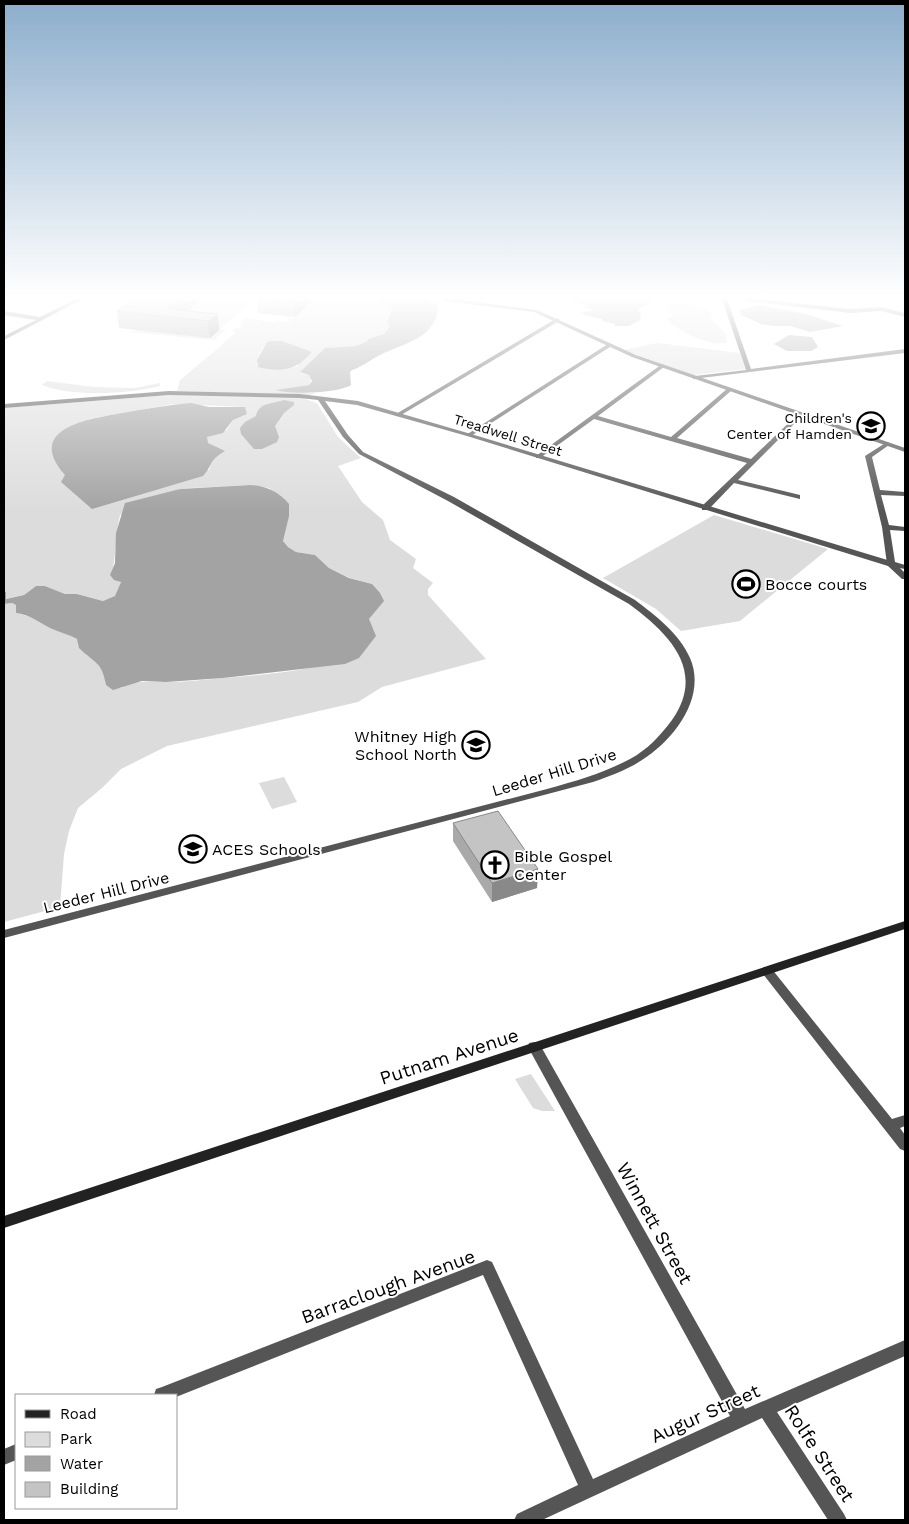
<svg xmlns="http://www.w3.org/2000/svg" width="909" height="1524" font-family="'Work Sans',sans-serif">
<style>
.green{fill:#dcdcdc;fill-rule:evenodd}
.water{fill:#a3a3a3}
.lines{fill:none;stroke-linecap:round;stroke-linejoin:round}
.minor{fill:#555;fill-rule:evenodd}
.tertiary{fill:#555;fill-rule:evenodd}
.secondary{fill:#222;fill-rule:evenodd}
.wall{fill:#a9a9a9}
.shaded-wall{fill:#898989}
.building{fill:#c4c4c4;stroke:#898989}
.labels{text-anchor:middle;stroke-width:4;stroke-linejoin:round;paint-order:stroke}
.far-poi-label{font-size:14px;fill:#000;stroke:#fff;text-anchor:end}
.far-street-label{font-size:14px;fill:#000;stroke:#fff}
.poi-label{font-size:16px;fill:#000;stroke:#fff;text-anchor:start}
.street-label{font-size:16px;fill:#000;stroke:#fff}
.near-street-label{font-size:19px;fill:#000;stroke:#fff}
</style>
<rect width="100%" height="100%" fill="#fff"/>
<!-- green -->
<g class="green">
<path d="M194,299L242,301L241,303C247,304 251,300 258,301L252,302L220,329L226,331L215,338H218L213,340L130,332L135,331L157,314Z"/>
<path d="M309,299H373L394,307L389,315L390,326L387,328L384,334L356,346L325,348L300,373L309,375L311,378L309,385L278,391L315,393L309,395L177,391L180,380L227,341L222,340H227L236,332H233L235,327L239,328L243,323L240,322L245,318L273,322L279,320L283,322L290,321L288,319L295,317ZM271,341H282L291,344L298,366L285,369L257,366C256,358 263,344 271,341Z"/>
<path d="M679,303L704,308L712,313L711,319L726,334L727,342C713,349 674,329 667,319L673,315L668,311V307L671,304Z"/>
<polygon points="657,343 740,353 745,369 693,375 624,350"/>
<path d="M47,381L94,387L135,388L160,383V386C131,394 69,397 42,385Z"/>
<path d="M169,395L302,398L317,403L338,437L361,458L338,466L362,502L383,520L390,540L416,559L413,568L433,583L428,589V595L486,659L382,687L358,702L167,746L121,769L102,788L78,808L69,831L64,854L60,907L4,922V604L12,603L16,605V613L34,618L77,639L86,655L96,661L104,673L106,685L121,688C136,680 148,682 165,682C184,682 204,680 222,678C269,675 314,669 358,658L374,630L370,626L369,619L383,601L372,584L350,578L329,568L315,555L296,552L288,547L283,541L284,499L269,488L250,485L192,488L180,489L120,515C115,535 117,556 111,575L121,582L116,596L103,601L77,594H65L45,586H36L24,595L5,599L4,408ZM173,404L245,407L247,414L233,420L227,430L206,437L207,443L224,451L214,457L209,470L65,475L89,419Z"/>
<polygon points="714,515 828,549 740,621 681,631 656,609 603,578"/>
<polygon points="284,777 297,802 272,809 259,783"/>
<polygon points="531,1074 555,1111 542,1111 533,1108 515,1079"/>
</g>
<!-- water -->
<g class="water">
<path d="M373,299H427L438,305C438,338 404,343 380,355C370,360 362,367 352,370L350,372L351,385C339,393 291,395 276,390L309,385L312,381L309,375L300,372L325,348L356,346L368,341V339L384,334L390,326L387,322L393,307Z"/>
<polygon points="576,299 653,299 654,300 649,302 650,304 638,309 641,314 640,320 629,326 614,326 615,324 602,321 602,319 584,315 585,314 580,313 594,310 584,308 586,305 572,301"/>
<polygon points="760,305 806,314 843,326 810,332 790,326 774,326 761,324 741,315 739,310"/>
<polygon points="789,335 812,337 818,347 811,351 787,351 774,344"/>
<path d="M271,341H282L312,352C297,370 281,373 258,367L257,360L267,342Z"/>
<path d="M284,400L294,402V405L284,413L275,426L279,437L277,442L262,449H254L241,434L240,428L245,422L256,416C259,402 272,404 284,400Z"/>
<path d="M191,403L209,407H245L247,414L233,420L223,433L207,437L208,443L225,451C209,460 213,465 203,476L92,509L61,482L65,475C24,428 89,419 122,413C145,409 168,405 191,403Z"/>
<path d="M250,485C266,486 278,491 289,504V516L283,541L288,547L296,552L315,555L329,568L349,578L372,584L380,593L384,601L369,619L376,636L359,658L345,664L223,678L166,682L142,681L113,690L106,685C102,661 94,663 79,648L77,639C68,634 59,632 50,628C39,622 30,615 16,613V605L12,603L4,604V592H6V599L24,595L36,586H45L65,594H77L103,601L115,596L121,582L114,580L110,575L115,563L116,533L125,503L180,489Z"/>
</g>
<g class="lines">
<!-- minor -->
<g class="minor">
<polygon points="76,299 83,299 4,340 4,336 36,320 4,315 4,311 40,317"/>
<polygon points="722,299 727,299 751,369 905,349 905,353 693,379 693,377 695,376 746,370"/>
<polygon points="743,299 757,299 850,309 881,307 905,313 905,317 881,311 850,313 746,301"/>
<polygon points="557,318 560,320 559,321 401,415 396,414"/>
<polygon points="608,344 613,345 471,436 466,435"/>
<polygon points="662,364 664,365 664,367 598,416 671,437 728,388 732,388 732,390 677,438 751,459 799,413 803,413 803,415 738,480 800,495 800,499 734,483 708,510 702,510 702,506 747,463 594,419 540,458 536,458 536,456"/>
<polygon points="887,442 889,443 889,445 872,457 880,490 905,492 905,496 881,495 889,525 905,527 905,531 890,530 895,562 905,565 905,569 888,566 887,564 882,527 865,456"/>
<polygon points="767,967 771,968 892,1119 905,1115 905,1126 900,1128 905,1135 905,1151 900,1149 763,974 761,971 763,968"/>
<polygon points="534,1042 539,1043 745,1409 905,1340 905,1356 777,1412 844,1514 847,1520 828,1520 762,1418 542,1520 514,1520 517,1514 578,1485 483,1275 176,1397 176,1395 154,1395 156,1389 162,1387 487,1260 492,1262 593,1479 730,1416 528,1047 529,1043"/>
<polygon points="16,1444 16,1460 4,1465 4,1449"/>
</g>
<!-- tertiary -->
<g class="tertiary">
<polygon points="442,299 454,299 537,310 636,355 905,448 905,452 632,357 534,312 444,301"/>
<path d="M169,391L300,394L358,401L471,434L894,562L905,573V579H902L888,566L467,436L357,405L325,401L348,435L363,452L454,497L635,600C656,616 679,633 690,658C707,697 674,740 642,760C627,770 610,776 593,782L4,938V930L547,789C576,781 604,773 630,759C647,750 660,736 672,720C707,670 668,633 629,604L448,501L359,454L343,437L318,400L300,398L169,395L4,408V404Z"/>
</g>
<!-- secondary -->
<polygon class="secondary" points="905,921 905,929 4,1228 4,1216"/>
</g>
<!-- wall -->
<g class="wall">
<polygon points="135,299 202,299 187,311 218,314 219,330 210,338 119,328 117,311"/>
<polygon points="257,299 312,299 312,301 295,317 258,313"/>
<polygon points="453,823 538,869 537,888 492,902 453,841"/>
</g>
<!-- shaded-wall -->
<g class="shaded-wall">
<polygon points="180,299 202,299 179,318 166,309"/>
<polygon points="298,299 312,299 312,301 295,317 294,302"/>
<polygon points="218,314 219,330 210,338 208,321"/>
<polygon points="538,869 537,888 492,902 492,883"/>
</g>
<!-- building -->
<g class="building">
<polygon points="135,299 180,299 166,309 218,314 208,321 117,311"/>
<polygon points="257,299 298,299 294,302"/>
<polygon points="498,811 538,869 492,883 453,823"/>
</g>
<!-- sky -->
<linearGradient id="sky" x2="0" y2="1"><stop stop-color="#8cadcc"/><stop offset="0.58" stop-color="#fff"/><stop offset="1" stop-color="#fff" stop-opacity="0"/></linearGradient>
<rect width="909" height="512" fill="url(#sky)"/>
<!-- icons -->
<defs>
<g id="school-ring" transform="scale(1.4375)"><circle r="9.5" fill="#fff" stroke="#000" stroke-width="1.5"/><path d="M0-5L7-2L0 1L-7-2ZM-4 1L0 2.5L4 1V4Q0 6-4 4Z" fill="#000"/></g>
<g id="stadium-ring" transform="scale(1.4375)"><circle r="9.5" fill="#fff" stroke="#000" stroke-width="1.5"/><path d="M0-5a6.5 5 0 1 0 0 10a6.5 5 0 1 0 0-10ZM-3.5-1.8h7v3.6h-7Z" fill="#000"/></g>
<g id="church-ring" transform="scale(1.4375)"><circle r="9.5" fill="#fff" stroke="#000" stroke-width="1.5"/><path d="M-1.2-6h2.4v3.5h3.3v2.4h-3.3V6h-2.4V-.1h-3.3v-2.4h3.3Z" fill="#000"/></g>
</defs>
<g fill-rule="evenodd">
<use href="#school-ring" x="871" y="426"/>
<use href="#stadium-ring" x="746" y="584"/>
<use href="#school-ring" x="476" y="745"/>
<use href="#school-ring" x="193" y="849"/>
<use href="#church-ring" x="495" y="865"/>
</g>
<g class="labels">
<!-- far-poi labels -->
<g class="far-poi-label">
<text x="852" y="423">Children's<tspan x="852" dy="16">Center of Hamden</tspan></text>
</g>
<!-- far-street labels -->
<g class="far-street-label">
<text transform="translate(508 435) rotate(17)" y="5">Treadwell Street</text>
</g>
<!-- poi labels -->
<g class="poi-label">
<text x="765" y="590">Bocce courts</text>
<text x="457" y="742" text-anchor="end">Whitney High<tspan x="457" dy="18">School North</tspan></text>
<text x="212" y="855">ACES Schools</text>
<text x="514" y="862">Bible Gospel<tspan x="514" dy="18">Center</tspan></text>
</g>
<!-- street labels -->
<g class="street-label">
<text transform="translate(554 772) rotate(-17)" y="6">Leeder Hill Drive</text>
<text transform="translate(106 892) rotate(-14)" y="6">Leeder Hill Drive</text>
</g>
<!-- near-street labels -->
<g class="near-street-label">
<text transform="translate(449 1056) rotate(-18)" y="7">Putnam Avenue</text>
<text transform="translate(655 1223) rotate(61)" y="7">Winnett Street</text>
<text transform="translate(388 1286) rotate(-20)" y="7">Barraclough Avenue</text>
<text transform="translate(705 1413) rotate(-24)" y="7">Augur Street</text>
<text transform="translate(820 1453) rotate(57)" y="7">Rolfe Street</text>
</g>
</g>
<!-- border -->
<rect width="909" height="1524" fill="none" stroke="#000000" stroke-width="10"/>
<!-- legend -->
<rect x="15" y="1394" width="162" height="115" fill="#ffffff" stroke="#999999"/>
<rect x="25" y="1410" width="25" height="8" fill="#222222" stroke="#999999"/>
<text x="60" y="1419" font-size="15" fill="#000000">Road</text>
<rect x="25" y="1432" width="25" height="15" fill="#dcdcdc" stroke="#999999"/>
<text x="60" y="1444" font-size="15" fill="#000000">Park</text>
<rect x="25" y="1456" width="25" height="15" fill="#a3a3a3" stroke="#999999"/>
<text x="60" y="1469" font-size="15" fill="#000000">Water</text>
<rect x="25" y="1482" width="25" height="15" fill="#c4c4c4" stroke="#999999"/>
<text x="60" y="1494" font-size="15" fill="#000000">Building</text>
</svg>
